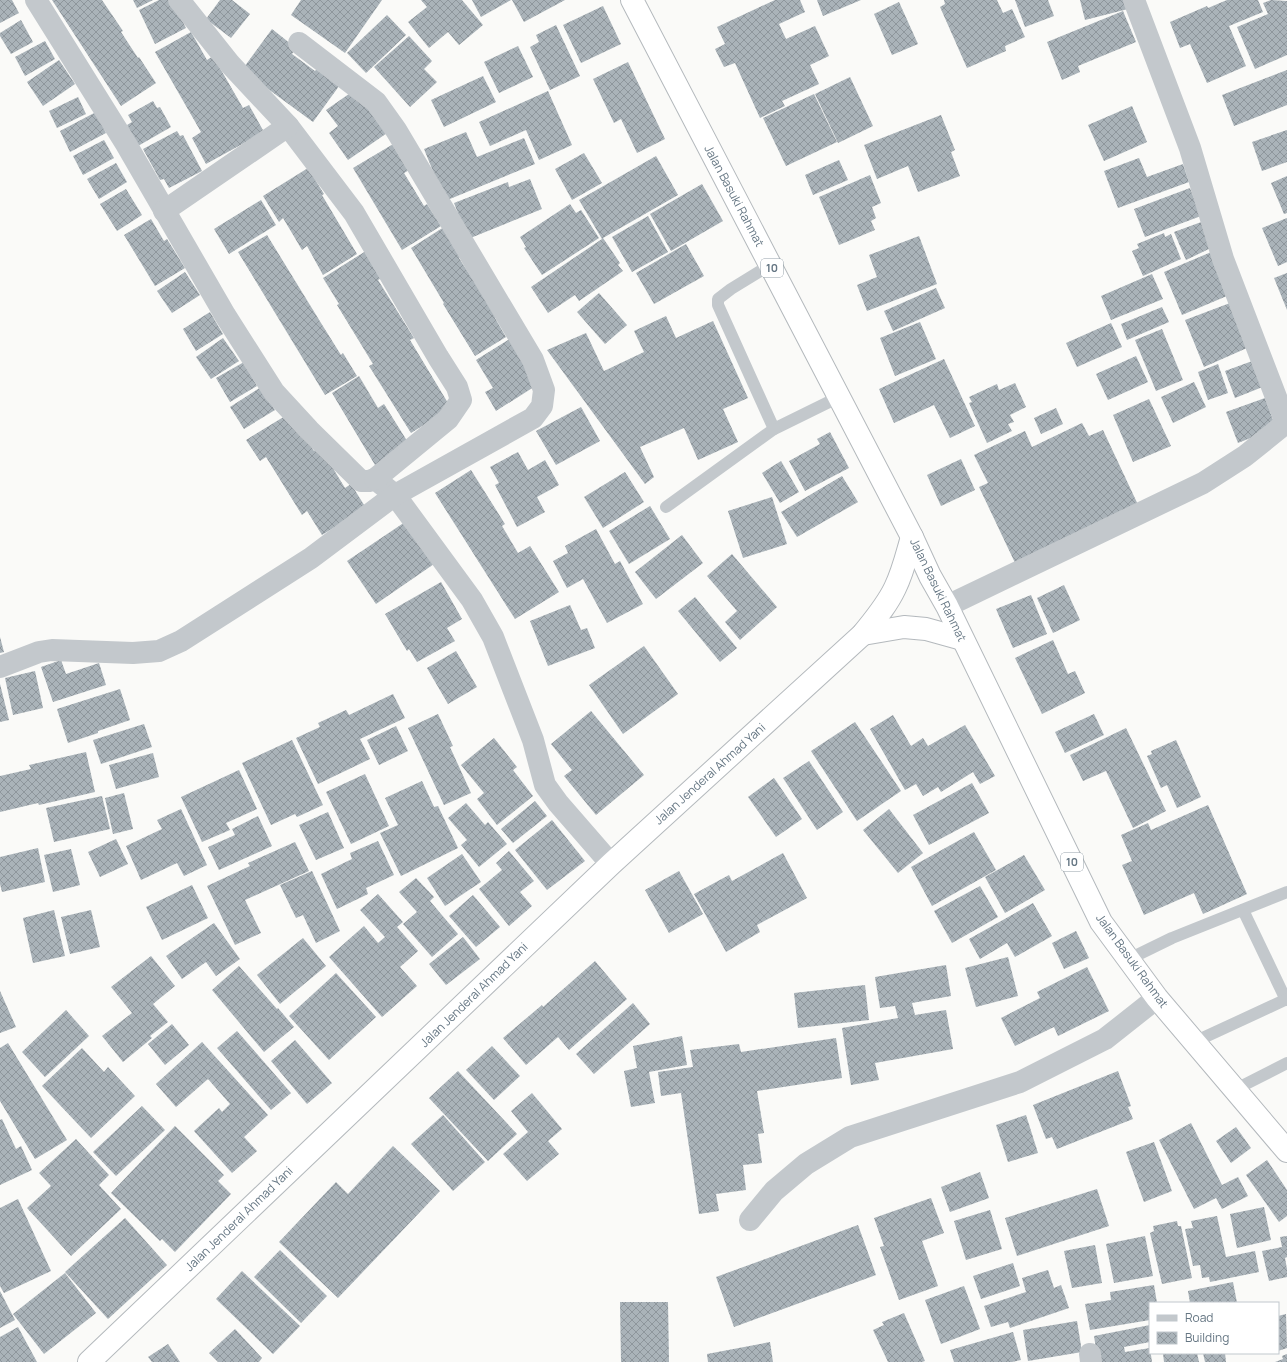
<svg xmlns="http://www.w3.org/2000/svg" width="1287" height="1362" font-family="Manrope,sans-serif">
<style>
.building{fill:url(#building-cross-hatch)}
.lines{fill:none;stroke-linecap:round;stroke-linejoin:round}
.trunk-casing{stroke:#b4b9bd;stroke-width:24}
.service{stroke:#c3c8cc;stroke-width:12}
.minor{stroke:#c3c8cc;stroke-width:22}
.trunk{stroke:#fff;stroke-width:22}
.labels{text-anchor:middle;stroke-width:4;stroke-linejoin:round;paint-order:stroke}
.shield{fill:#fff;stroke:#939fa8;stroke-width:1}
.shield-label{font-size:11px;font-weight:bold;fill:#657683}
.street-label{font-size:12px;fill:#657683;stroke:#fff}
</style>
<defs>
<pattern id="building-cross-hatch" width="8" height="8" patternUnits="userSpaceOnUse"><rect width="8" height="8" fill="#aab3b9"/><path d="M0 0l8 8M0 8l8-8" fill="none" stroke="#8e969c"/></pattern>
</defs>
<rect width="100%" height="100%" fill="#fafaf8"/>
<!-- building -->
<g class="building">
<polygon points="0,0 12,0 19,13 0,23"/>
<polygon points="52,0 102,0 123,31 121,32 138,58 139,57 156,83 121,106"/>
<polygon points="133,0 153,0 137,8"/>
<polygon points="159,0 172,0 186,28 155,44 139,10"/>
<polygon points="220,0 232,0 250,14 231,38 206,19"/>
<polygon points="301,0 382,0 345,53 291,15"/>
<polygon points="421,0 462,0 483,25 459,45 448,32 429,48 408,22 427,7"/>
<polygon points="472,0 511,0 481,17"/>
<polygon points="512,0 565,0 524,22"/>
<polygon points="775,0 800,0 805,12 779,24 786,39 815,26 829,56 810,65 819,84 782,101 785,106 760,118 735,63 724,67 715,49 725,44 717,27"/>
<polygon points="817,0 861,0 823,16"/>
<polygon points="944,0 997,0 1003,13 1012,9 1025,37 1005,46 1006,51 967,68 940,7 945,4"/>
<polygon points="1015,0 1048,0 1054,16 1025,27"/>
<polygon points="1080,0 1125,0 1128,9 1085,20"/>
<polygon points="1227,0 1258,0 1263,12 1229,26 1246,66 1207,83 1190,44 1180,48 1170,22 1207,6 1208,8"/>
<polygon points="1271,0 1287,1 1287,55 1255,69 1237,27 1268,14 1263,3"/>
<polygon points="899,2 918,44 892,55 874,14"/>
<polygon points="603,6 621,44 581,63 563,25"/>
<polygon points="1123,11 1136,42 1078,66 1080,72 1062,80 1047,42"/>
<polygon points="387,15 406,35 366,73 347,53"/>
<polygon points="21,20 33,42 11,54 0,36 0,33"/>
<polygon points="556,25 580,76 550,90 530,47 539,42 536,35"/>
<polygon points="272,29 296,48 292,54 315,71 320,65 342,82 313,122 242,70"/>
<polygon points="191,32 207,60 213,56 243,108 249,105 264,132 206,164 192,138 201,132 155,52"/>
<polygon points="409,36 432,61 424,69 437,82 410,107 374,67"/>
<polygon points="45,41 55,59 25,76 15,57"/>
<polygon points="518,46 533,77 499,93 484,62"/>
<polygon points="59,60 75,84 43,106 27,82"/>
<polygon points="628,62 665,139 637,153 621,119 614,123 593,79"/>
<polygon points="1287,70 1287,105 1234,126 1222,95"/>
<polygon points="483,76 496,102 444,127 431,100"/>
<polygon points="850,77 873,126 838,143 815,94"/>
<polygon points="356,89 390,131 348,160 329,133 338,126 326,110"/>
<polygon points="548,91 572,145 539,160 526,130 490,146 479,122"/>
<polygon points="814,94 837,142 786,166 763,118"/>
<polygon points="78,97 86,114 57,128 49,111"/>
<polygon points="153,101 157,108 160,107 171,127 138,146 127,125 132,122 128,115"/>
<polygon points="1132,106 1147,142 1104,161 1088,125"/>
<polygon points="96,112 106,133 70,152 60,131"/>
<polygon points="941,115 955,150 951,152 960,176 918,192 908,166 877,179 864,145"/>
<polygon points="1287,130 1287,162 1262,171 1252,142"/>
<polygon points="177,131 180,136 183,135 202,171 169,188 164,179 160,180 143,149"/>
<polygon points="466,132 477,157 524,138 535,164 445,201 424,149"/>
<polygon points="104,140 114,158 83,175 73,156"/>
<polygon points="395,143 411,169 404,173 424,206 427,204 441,226 402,250 353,168"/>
<polygon points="584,153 602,183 572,200 555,169"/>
<polygon points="656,156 678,195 603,238 620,263 618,265 623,271 579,301 575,295 548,313 531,287 602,239 579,200"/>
<polygon points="1139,158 1147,177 1183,164 1189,182 1118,208 1104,171"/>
<polygon points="839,160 848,180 813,195 805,175"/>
<polygon points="116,163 127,182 99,199 87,179"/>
<polygon points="308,168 324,194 322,195 357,254 323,275 307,246 302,250 283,218 279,222 263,196"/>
<polygon points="870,175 881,203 872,207 876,218 871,221 875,230 839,245 819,197"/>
<polygon points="1287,176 1287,213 1284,214 1271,183"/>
<polygon points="530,179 542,209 468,239 454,203 508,182 509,187"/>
<polygon points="702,184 723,221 671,251 650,214"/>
<polygon points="1190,188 1201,216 1145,237 1134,209"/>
<polygon points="126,189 142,215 117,231 100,204"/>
<polygon points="261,200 276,225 229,254 214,229"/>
<polygon points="570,204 576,213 581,210 599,238 542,275 524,248 526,247 520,237"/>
<polygon points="648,216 668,252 632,272 612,237"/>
<polygon points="1287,218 1287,262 1278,266 1262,228"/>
<polygon points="151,219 164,241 167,239 185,268 155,286 124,235"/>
<polygon points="1204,221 1213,247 1186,260 1174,232"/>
<polygon points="444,227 463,256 459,258 497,317 495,318 506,337 475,356 443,304 444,303 411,248"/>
<polygon points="1164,233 1165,237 1171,234 1181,259 1143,276 1132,251 1139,248 1137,244"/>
<polygon points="267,235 321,323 341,355 343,353 357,376 325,395 238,252"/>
<polygon points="919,236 937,284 867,311 857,285 877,277 869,255"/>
<polygon points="686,244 704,276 654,304 636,273"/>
<polygon points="369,249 385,276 378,280 414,338 410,340 451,408 411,433 369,366 373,364 337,305 339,304 323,278"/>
<polygon points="1216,250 1234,293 1182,315 1164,272"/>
<polygon points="185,272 200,295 172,313 157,291"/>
<polygon points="1287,273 1287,310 1274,278"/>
<polygon points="1152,274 1163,299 1111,320 1101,296"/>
<polygon points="936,288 945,308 893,331 884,311"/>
<polygon points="599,293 627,325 605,344 577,312"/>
<polygon points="1230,303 1247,348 1204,367 1185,320"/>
<polygon points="1162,307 1169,322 1127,340 1121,324"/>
<polygon points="210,312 223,334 196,351 183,329"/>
<polygon points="666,316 676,338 713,321 748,398 723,409 738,442 698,460 684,428 640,447 654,477 645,484 547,350 586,333 604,371 644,352 634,331"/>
<polygon points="920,322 936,359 895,376 880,338"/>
<polygon points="1111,323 1122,347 1077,367 1066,343"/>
<polygon points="1162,329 1183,380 1156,391 1135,340"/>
<polygon points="223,338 239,361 211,379 196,357"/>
<polygon points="511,338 537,385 496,411 485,392 493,388 476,360"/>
<polygon points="1136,356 1148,382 1108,400 1096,374"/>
<polygon points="944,359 975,426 950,438 934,405 894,423 879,389"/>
<polygon points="1255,360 1265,386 1235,398 1225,371"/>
<polygon points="244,362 257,386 230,402 216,378"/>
<polygon points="1218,364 1228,393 1208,400 1198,372"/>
<polygon points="359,376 378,408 384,404 409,444 375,465 332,393"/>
<polygon points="1194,382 1206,407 1173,423 1161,397"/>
<polygon points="1015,383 1026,407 1010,415 1014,422 1008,424 1012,431 987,443 969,403 972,402 969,397 997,384 999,390"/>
<polygon points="261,387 275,410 244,429 230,407"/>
<polygon points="1265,398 1276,428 1238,443 1226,412"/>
<polygon points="1149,399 1171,446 1133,462 1113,415"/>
<polygon points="581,407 600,441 556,465 536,431"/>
<polygon points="1056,408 1063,424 1041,434 1034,418"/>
<polygon points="290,413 314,451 320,447 345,488 351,484 366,508 322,535 307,511 302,515 266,457 260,461 246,440"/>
<polygon points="1082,423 1089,436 1103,430 1140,509 1017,567 979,487 988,483 974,455 1025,431 1032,447"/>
<polygon points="830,432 849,468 805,491 789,461 820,444 817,439"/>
<polygon points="518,452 528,470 545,460 559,485 537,497 545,512 517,527 495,485 499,483 490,467"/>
<polygon points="961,459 975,490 941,506 927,475"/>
<polygon points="781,461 799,492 780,503 762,473"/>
<polygon points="471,470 505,524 502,526 518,553 530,546 559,592 515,619 435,493"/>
<polygon points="625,472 644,502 603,528 584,497"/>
<polygon points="842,476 858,502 797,537 781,512"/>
<polygon points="772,497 787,544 743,558 728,511"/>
<polygon points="650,506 670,539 629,564 609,531"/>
<polygon points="405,522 434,564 376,604 347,561"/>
<polygon points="596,529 615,564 620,561 643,604 607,623 583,579 567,588 553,561 568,553 565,546"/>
<polygon points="682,535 703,563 656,599 635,572"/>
<polygon points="732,554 777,607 740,640 725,622 737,611 707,576"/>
<polygon points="441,582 462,619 447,628 455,641 417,662 409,649 407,651 385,614"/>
<polygon points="1064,585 1080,620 1053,633 1037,598"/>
<polygon points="1031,595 1047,634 1013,648 996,609"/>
<polygon points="695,597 737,648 720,662 678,611"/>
<polygon points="570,605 581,630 587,628 595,648 548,666 530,621"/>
<polygon points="0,637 4,652 0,653"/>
<polygon points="1053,640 1068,674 1075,671 1085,693 1042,714 1015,658"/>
<polygon points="644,646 678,694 623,734 589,685"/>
<polygon points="456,651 477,687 448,704 427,668"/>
<polygon points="61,660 66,674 99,663 106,685 53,702 41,667"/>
<polygon points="35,671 43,708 13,715 5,678"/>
<polygon points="0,684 9,720 0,722"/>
<polygon points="120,689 130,720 98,731 98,733 68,743 57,709"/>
<polygon points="393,694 405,718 360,739 370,759 318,784 296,738 320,727 318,723 346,710 349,715"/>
<polygon points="591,711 644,775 596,815 564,776 572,770 551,744"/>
<polygon points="438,714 453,746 450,747 471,793 444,805 408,728"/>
<polygon points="1094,714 1104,735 1065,753 1055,732"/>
<polygon points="893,715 911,746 923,738 928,746 965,725 995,776 980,784 973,772 941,792 938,787 923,796 916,784 905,790 870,729"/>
<polygon points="855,722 901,791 857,821 811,751"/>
<polygon points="144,724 152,747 101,764 93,740"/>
<polygon points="396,726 408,751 379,765 367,740"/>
<polygon points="1126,728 1166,811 1133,828 1106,771 1083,781 1070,755"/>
<polygon points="494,738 517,767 513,770 533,796 497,825 477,799 484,793 461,765"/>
<polygon points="292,740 323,805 297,817 295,814 271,825 242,763"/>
<polygon points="1176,740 1201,797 1177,808 1167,785 1161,788 1147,756 1152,754 1151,751"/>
<polygon points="86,752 95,792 39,805 38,803 0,812 0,776 31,769 29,765"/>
<polygon points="153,753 159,777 116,789 109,765"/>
<polygon points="809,761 843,812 817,830 783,778"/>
<polygon points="239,770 257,809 226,823 230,830 202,842 181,797"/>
<polygon points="365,774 389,826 351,844 326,792"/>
<polygon points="774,778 802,819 776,837 748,797"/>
<polygon points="422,781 434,807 438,806 458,848 401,876 380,833 398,825 385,798"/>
<polygon points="972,783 989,813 929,845 913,815"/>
<polygon points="124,793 133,829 113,834 105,798"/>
<polygon points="102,796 110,829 54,842 46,808"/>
<polygon points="535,801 547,816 513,843 501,829"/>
<polygon points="466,803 485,825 488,822 507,844 479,867 461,845 467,840 448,818"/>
<polygon points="1208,805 1247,894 1203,914 1194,893 1144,915 1122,865 1132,861 1121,835 1148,823 1151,830"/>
<polygon points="181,809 207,865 184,876 177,863 141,880 126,846 162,829 157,820"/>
<polygon points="889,809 923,853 898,873 863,830"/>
<polygon points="328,812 344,848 316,860 299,825"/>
<polygon points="258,816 272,846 219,870 208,847 235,835 232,829"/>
<polygon points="552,820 585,861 547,890 515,850"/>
<polygon points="974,832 996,870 932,906 911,867"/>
<polygon points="116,839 128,864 100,877 88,852"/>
<polygon points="378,841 394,875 366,888 368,894 337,909 321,874 352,859 350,853"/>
<polygon points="295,842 309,871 245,900 261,933 235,945 207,886 250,866 248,863"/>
<polygon points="38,848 45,882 2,892 0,884 0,857"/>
<polygon points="71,849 80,885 53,892 44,855"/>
<polygon points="509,851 534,881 520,892 532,906 509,926 479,889 502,870 496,863"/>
<polygon points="783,853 807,898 757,925 760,932 726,952 694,894 729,875 732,881"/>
<polygon points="462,854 481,882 445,906 427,878"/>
<polygon points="1024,855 1045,890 1005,913 985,877"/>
<polygon points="312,871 340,931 316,943 303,915 296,918 280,885"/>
<polygon points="679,871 703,914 669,933 645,890"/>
<polygon points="416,878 434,897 430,901 458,934 432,957 403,924 417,912 399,892"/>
<polygon points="192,885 208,918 162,940 146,907"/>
<polygon points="980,886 998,917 952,943 934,911"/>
<polygon points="378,894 403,922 397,927 418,951 400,967 417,986 382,1017 329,957 364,926 378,943 385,937 360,910"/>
<polygon points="473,895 500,927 476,947 449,916"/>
<polygon points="1033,903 1052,936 1015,957 1007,943 980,959 969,939"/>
<polygon points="54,910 65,956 33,963 23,918"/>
<polygon points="91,910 100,947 70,954 61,917"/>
<polygon points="214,923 240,959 216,976 206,962 182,979 166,956"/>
<polygon points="1076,931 1089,958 1064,969 1052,943"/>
<polygon points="463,937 480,959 446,985 429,964"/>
<polygon points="303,938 326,966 280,1004 257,975"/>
<polygon points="151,956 175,986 153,1004 168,1022 150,1036 152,1038 123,1062 102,1036 132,1013 111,987"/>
<polygon points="1008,957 1018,996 976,1007 965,968"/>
<polygon points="595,961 627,999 569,1050 558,1037 526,1065 503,1038 542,1005 543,1007"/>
<polygon points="946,965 951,996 912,1003 915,1015 946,1010 953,1049 875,1063 879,1080 851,1085 842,1028 898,1018 895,1006 880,1008 875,977"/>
<polygon points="239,966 277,1009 278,1008 294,1027 264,1052 212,990"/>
<polygon points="1087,967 1109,1011 1058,1036 1054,1027 1015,1046 1001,1018 1040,998 1037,992"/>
<polygon points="336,973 376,1017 329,1060 289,1016"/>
<polygon points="865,985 869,1020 798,1028 794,993"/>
<polygon points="0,991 16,1027 0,1033"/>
<polygon points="633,1003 650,1024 594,1074 576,1054"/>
<polygon points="66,1010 89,1036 45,1077 22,1052"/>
<polygon points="172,1024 189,1045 165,1065 148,1044"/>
<polygon points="237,1031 291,1093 271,1110 217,1048"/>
<polygon points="682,1036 687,1065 649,1072 655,1103 631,1107 624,1071 637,1068 633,1046"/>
<polygon points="836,1038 842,1078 757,1091 764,1133 758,1134 762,1163 743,1165 746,1190 716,1194 719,1211 699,1214 681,1093 661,1096 658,1072 693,1067 690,1050 739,1044 741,1052"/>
<polygon points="295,1040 332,1083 307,1104 271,1061"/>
<polygon points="202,1042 268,1115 244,1137 257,1151 232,1173 194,1131 219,1108 222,1112 230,1104 208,1079 176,1107 156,1084"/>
<polygon points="8,1043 67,1140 35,1159 0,1101 0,1048"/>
<polygon points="492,1046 520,1076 494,1100 466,1070"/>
<polygon points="82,1048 104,1072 108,1067 135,1096 91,1138 42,1086"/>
<polygon points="458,1071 517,1134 488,1161 429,1098"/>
<polygon points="1118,1071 1131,1106 1128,1107 1133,1119 1057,1149 1052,1137 1046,1139 1033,1105"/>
<polygon points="532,1093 562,1129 548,1141 559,1154 527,1181 503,1154 528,1132 511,1111"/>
<polygon points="142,1106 165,1130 116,1176 93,1152"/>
<polygon points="443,1115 485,1162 453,1191 411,1144"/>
<polygon points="1026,1115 1038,1153 1008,1162 996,1125"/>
<polygon points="2,1119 16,1149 21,1146 32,1170 0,1185 0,1120"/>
<polygon points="1191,1123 1222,1185 1238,1177 1248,1196 1222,1209 1216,1198 1194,1209 1159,1140"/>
<polygon points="175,1126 224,1175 218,1181 231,1194 175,1252 162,1239 160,1241 111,1193"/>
<polygon points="1236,1127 1251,1148 1231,1163 1216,1141"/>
<polygon points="76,1139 109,1175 99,1185 121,1209 71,1256 27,1208 51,1186 39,1173"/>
<polygon points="1154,1142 1172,1191 1144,1202 1126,1152"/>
<polygon points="393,1146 440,1191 338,1298 279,1242 336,1182 348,1194"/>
<polygon points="1267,1160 1287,1190 1287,1216 1279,1222 1246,1175"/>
<polygon points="980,1172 989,1198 950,1212 941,1187"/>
<polygon points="1097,1189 1109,1226 1017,1256 1005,1218"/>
<polygon points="931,1198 944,1233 922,1241 938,1286 899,1300 880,1247 884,1246 874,1218"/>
<polygon points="18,1199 51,1271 4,1293 0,1286 0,1208"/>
<polygon points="1264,1207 1271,1240 1237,1248 1230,1214"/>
<polygon points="990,1210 1002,1249 966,1260 954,1221"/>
<polygon points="1217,1216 1226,1257 1255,1251 1259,1272 1210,1282 1209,1277 1202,1278 1200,1265 1193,1266 1185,1229 1193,1228 1191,1221"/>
<polygon points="125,1218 167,1265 108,1319 65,1272"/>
<polygon points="1177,1221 1178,1226 1181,1226 1192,1278 1162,1284 1150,1233 1154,1231 1153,1226"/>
<polygon points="858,1225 876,1275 734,1327 716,1277"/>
<polygon points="1145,1236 1153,1276 1114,1283 1106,1244"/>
<polygon points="1287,1236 1287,1257 1285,1258 1287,1269 1287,1277 1269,1281 1262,1251 1282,1247 1280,1237"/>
<polygon points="1095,1245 1102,1283 1072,1288 1064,1251"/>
<polygon points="280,1250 327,1296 301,1323 254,1277"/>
<polygon points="1013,1263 1020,1286 981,1299 973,1276"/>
<polygon points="1048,1270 1054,1288 1061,1285 1069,1308 1010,1328 1008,1322 991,1327 984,1306 1026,1292 1022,1278"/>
<polygon points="242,1271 300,1326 273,1354 216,1299"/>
<polygon points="65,1273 96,1313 44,1354 13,1314"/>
<polygon points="1233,1282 1237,1303 1190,1303 1188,1291"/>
<polygon points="1154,1285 1157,1303 1150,1303 1150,1320 1090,1330 1085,1304 1111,1300 1110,1292"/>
<polygon points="964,1286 980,1329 941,1344 925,1300"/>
<polygon points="0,1291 15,1320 0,1328"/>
<polygon points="620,1302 668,1302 669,1362 621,1362"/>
<polygon points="904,1313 925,1361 922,1362 888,1362 873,1330 884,1325 882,1322"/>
<polygon points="1286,1314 1287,1348 1278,1351 1278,1316"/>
<polygon points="1077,1321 1082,1352 1028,1361 1023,1330"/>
<polygon points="1150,1325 1150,1342 1124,1347 1125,1352 1150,1348 1152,1362 1098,1362 1094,1336"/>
<polygon points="18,1327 37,1362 0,1362 0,1337"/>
<polygon points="235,1329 262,1358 259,1362 218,1362 209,1353"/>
<polygon points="1013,1332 1021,1360 1012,1362 954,1362 950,1350"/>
<polygon points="770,1342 773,1362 708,1362 707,1354"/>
<polygon points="168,1344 180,1362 152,1362 148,1357"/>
<polygon points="1163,1353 1197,1353 1199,1362 1164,1362"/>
<polygon points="1203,1353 1225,1353 1226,1362 1205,1362"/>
<polygon points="1287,1354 1287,1362 1275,1362 1283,1359 1282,1356"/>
</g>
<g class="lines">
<!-- trunk casing -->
<g class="trunk-casing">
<g id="trunk">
<polyline points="632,0 912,537 930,576 947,606 1101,922 1157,998 1287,1151"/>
<polyline points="863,634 904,627 926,629 962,639"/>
<path d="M89,1362L611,864L863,634C875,619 887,605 895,588C903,572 907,554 912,537"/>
</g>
</g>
<!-- service -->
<g class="service">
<polyline points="770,265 731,289 718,299 718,305 774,429 839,397"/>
<polyline points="666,507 774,429"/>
<polyline points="1243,910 1286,1000"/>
<polyline points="1129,959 1172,938 1287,892"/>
<polyline points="1194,1042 1287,999"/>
<polyline points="1234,1090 1287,1063"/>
</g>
<!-- minor -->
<g class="minor">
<polyline points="36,0 126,144 225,315 274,392 309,430 361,481 369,481 375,479 395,495 472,600 493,637 533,740 545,785 558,803 611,864"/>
<polyline points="179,0 230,64 288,126 354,213 438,357 457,387 461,400 448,419 375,479"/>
<polyline points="164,211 288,126"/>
<polyline points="947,606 1203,483 1245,456 1286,423 1223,259 1190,148 1134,0"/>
<polyline points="0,667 39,652 52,650 133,653 159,651 181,641 311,558 395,495 533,418 542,406 544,390 533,360 396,130 376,102 299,43"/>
<polyline points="750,1220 774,1191 806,1164 850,1137 1020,1082 1105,1039 1157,998"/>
<polyline points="1090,1354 1091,1362"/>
</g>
<!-- trunk -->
<use href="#trunk" class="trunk"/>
</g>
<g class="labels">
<!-- shield labels -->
<g class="shield">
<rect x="761" y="259" width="22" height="18" rx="3"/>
<rect x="1061" y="853" width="22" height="18" rx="3"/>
</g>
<g class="shield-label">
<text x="772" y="272">10</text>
<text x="1072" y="866">10</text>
</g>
<!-- street labels -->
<g class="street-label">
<text transform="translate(734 196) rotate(62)" y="4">Jalan Basuki Rahmat</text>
<text transform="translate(938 590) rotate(64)" y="4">Jalan Basuki Rahmat</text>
<text transform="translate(710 774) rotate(-42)" y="4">Jalan Jenderal Ahmad Yani</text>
<text transform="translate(1132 961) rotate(54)" y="4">Jalan Basuki Rahmat</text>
<text transform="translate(474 995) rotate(-44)" y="4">Jalan Jenderal Ahmad Yani</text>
<text transform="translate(239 1219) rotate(-44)" y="4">Jalan Jenderal Ahmad Yani</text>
</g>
</g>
<!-- legend -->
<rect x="1149" y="1302" width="130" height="52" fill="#ffffff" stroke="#c1c8cd"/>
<rect x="1157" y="1315" width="20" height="6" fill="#c3c8cc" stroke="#c1c8cd"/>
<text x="1185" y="1322" font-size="12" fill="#657683">Road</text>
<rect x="1157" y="1332" width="20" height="12" fill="url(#building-cross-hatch)" stroke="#c1c8cd"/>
<text x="1185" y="1342" font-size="12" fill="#657683">Building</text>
</svg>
